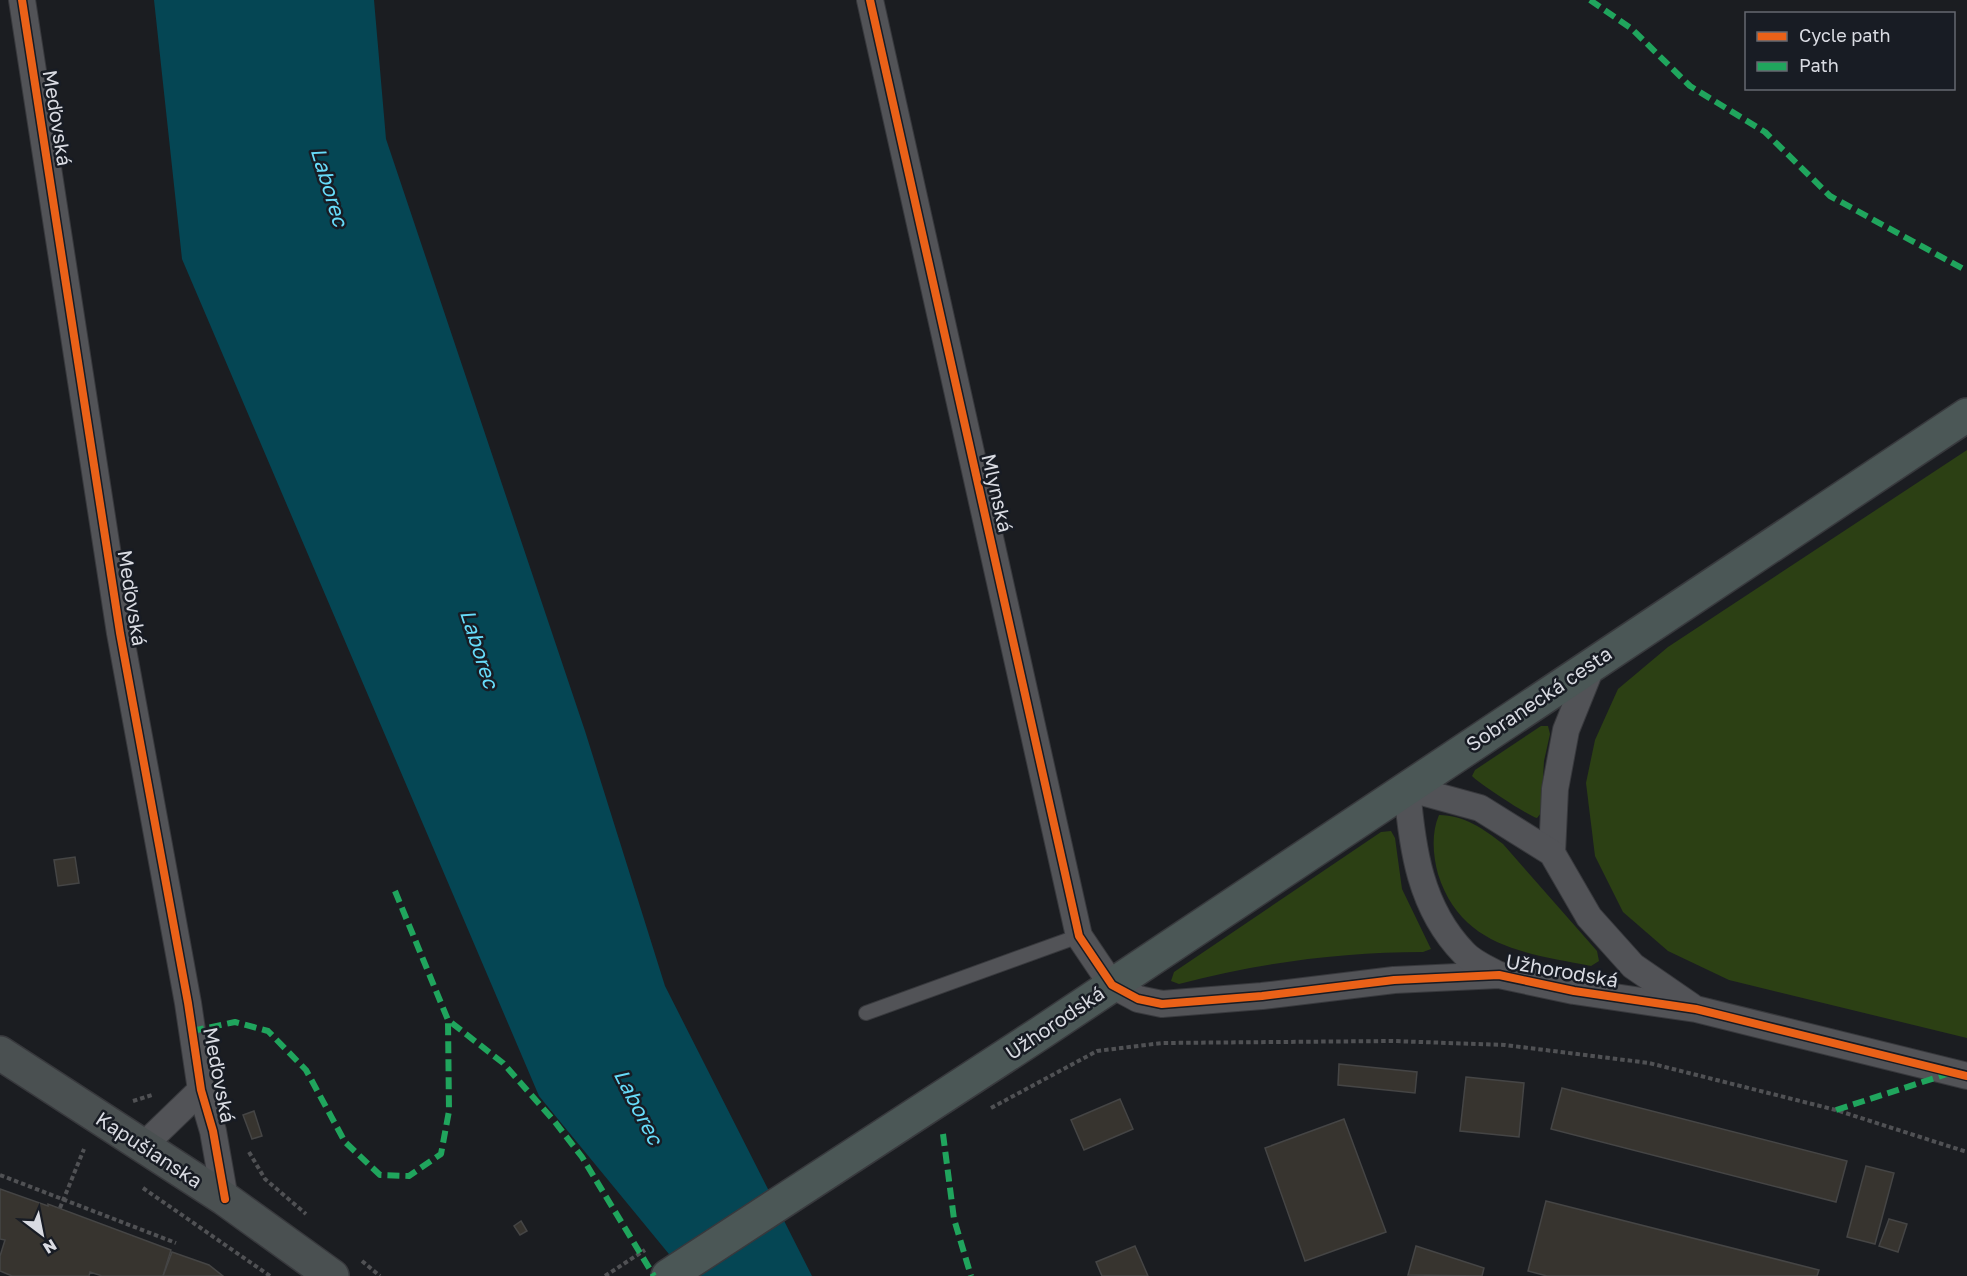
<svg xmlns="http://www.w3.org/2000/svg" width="1967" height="1276" font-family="'Golos Text',sans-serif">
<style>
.green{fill:#2c4014}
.water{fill:#054654}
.building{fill:#37342f;stroke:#454545;stroke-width:1.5}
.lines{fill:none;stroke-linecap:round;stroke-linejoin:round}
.lane-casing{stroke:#38393d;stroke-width:16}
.street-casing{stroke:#38393d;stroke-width:28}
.secondary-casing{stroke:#38393d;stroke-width:36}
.primary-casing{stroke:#38393d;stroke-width:36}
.path{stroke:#505154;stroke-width:4;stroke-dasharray:4.5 3;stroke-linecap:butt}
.lane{stroke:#525357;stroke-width:14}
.street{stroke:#525357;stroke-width:26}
.secondary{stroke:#4a5051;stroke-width:33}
.primary{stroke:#4b5756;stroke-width:33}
.quiet{stroke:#20a55d;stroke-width:6;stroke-dasharray:12 6;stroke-linecap:butt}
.cycleway-casing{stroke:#181c24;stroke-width:11}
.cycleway{stroke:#ea6118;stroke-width:8}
.labels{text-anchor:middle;stroke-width:5;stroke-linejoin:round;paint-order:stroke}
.street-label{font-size:20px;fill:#d9dbe2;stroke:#181c24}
.water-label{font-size:21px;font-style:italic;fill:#67dcfa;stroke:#181c24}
</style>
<rect width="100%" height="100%" fill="#1b1d21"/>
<!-- green -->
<g class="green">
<polygon points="1967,450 1967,1038 1729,980 1668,951 1623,912 1595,856 1586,783 1595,740 1618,689 1668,647"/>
<path d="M1541,726H1548L1550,734L1544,761L1541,813L1537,818C1530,817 1477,782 1472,776L1475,770Z"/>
<path d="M1439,815C1464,815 1484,829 1503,844L1597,951L1599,961L1591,966C1525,953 1461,947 1438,874C1433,856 1431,833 1439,815Z"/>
<path d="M1391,831L1395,838L1402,889L1431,949L1423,952C1341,952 1259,963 1179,984L1171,981L1174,972L1381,832Z"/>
</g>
<!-- water -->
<polygon class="water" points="154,0 374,0 386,139 585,731 665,986 812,1276 687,1276 539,1096 182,259"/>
<!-- building -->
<g class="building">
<polygon points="75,857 79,883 58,886 54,860"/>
<polygon points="1339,1064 1417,1072 1415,1093 1338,1085"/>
<polygon points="1466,1077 1524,1083 1519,1137 1460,1131"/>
<polygon points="1562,1088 1847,1161 1836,1202 1551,1129"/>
<polygon points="1120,1099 1133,1129 1084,1150 1071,1120"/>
<polygon points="254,1111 262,1136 252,1139 243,1115"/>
<polygon points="1344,1119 1386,1232 1305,1261 1265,1148"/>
<polygon points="1866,1166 1894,1173 1875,1244 1847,1237"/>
<polygon points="0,1189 48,1206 48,1204 171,1250 163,1276 102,1276 90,1272 89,1276 12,1276 0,1271 0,1256 5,1240 0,1239"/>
<polygon points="1546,1201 1819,1270 1817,1276 1547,1276 1528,1271"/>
<polygon points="1889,1219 1907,1224 1898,1252 1879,1246"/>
<polygon points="521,1221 527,1231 520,1235 514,1226"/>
<polygon points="1135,1246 1148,1276 1102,1276 1096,1262"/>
<polygon points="1416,1246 1484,1268 1482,1276 1408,1275"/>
<polygon points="172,1252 209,1265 223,1276 163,1276"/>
</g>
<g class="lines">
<!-- lane casing -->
<g class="lane-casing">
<polyline id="lane" points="866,1013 1079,936"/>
</g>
<!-- street casing -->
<g class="street-casing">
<g id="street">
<polyline points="22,0 120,633 188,1003 201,1090 213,1131 225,1199"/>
<polyline points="870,0 1079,936 1112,985 1138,999 1162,1004 1262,996 1394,980 1499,975 1574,991 1696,1009 1967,1076"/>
<polyline points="1552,853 1555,789 1566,730 1593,663"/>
<path d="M1499,975C1488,969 1473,963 1464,953C1420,908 1412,848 1407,788L1480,808L1552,853L1589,917L1633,966L1691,1006"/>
<polyline points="143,1146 201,1090"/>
</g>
</g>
<!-- secondary casing -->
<g class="secondary-casing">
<polyline id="secondary" points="0,1053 225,1199 332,1276"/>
</g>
<!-- primary casing -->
<g class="primary-casing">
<polyline id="primary" points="668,1276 1042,1032 1967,415"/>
</g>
<!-- path -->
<g class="path">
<polyline points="133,1101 152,1095"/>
<polyline points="991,1108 1097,1051 1162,1043 1393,1041 1505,1045 1649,1063 1836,1110 1967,1152"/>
<polyline points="249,1152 265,1179 306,1214"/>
<polyline points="0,1175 176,1243"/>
<polyline points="143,1188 270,1276"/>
<polyline points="60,1208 84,1149"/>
<polyline points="362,1261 380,1276"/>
<polyline points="605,1276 645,1250"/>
</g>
<!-- lane -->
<use href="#lane" class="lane"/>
<!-- street -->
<use href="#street" class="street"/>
<!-- secondary -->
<use href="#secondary" class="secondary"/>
<!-- primary -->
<use href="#primary" class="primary"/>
<!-- quiet -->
<g class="quiet">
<polyline points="1590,0 1632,29 1690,86 1765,132 1830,196 1967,271"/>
<polyline points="395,891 448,1020 503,1063 555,1122 582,1157 654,1276"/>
<polyline points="192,1031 235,1022 268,1031 306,1070 345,1142 380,1175 409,1176 441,1154 449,1111 448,1020"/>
<polyline points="1836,1110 1947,1074"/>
<polyline points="943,1134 954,1219 971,1276"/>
</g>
<!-- cycleway casing -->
<g class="cycleway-casing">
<g id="cycleway">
<polyline points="22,0 120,633 188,1003 201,1090 213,1131 225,1199"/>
<polyline points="870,0 1079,936 1112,985 1138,999 1162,1004 1262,996 1394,980 1499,975 1574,991 1696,1009 1967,1076"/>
</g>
</g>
<!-- cycleway -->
<use href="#cycleway" class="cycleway"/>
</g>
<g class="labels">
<!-- street labels -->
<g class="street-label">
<text transform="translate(57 118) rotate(81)" y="7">Meďovská</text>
<text transform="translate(997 493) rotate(77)" y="7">Mlynská</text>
<text transform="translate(132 598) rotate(81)" y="7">Meďovská</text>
<text transform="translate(1539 699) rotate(-34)" y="7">Sobranecká cesta</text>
<text transform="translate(1562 971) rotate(10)" y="7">Užhorodská</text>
<text transform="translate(1055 1023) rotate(-34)" y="7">Užhorodská</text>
<text transform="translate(219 1075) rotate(79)" y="7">Meďovská</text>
<text transform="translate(149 1150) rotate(33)" y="7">Kapušianska</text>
</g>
<!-- water labels -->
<g class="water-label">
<text transform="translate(329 187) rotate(73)" y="7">Laborec</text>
<text transform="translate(479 649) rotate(72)" y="7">Laborec</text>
<text transform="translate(638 1107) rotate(63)" y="7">Laborec</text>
</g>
</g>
<!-- legend -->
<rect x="1745" y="12" width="210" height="78" fill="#181c24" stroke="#656870" stroke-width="1.5"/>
<rect x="1757" y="32" width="30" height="9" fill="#ea6118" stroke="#656870" stroke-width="1.5"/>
<text x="1799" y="42" font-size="18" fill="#d9dbe2">Cycle path</text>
<rect x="1757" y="62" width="30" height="9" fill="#20a55d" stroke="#656870" stroke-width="1.5"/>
<text x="1799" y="72" font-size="18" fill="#d9dbe2">Path</text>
<!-- north arrow -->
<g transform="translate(42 1234) rotate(148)" stroke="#181c24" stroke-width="4.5" paint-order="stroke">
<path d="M0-4.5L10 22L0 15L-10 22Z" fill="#d9dbe2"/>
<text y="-9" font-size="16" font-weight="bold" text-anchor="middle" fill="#d9dbe2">N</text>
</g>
</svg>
